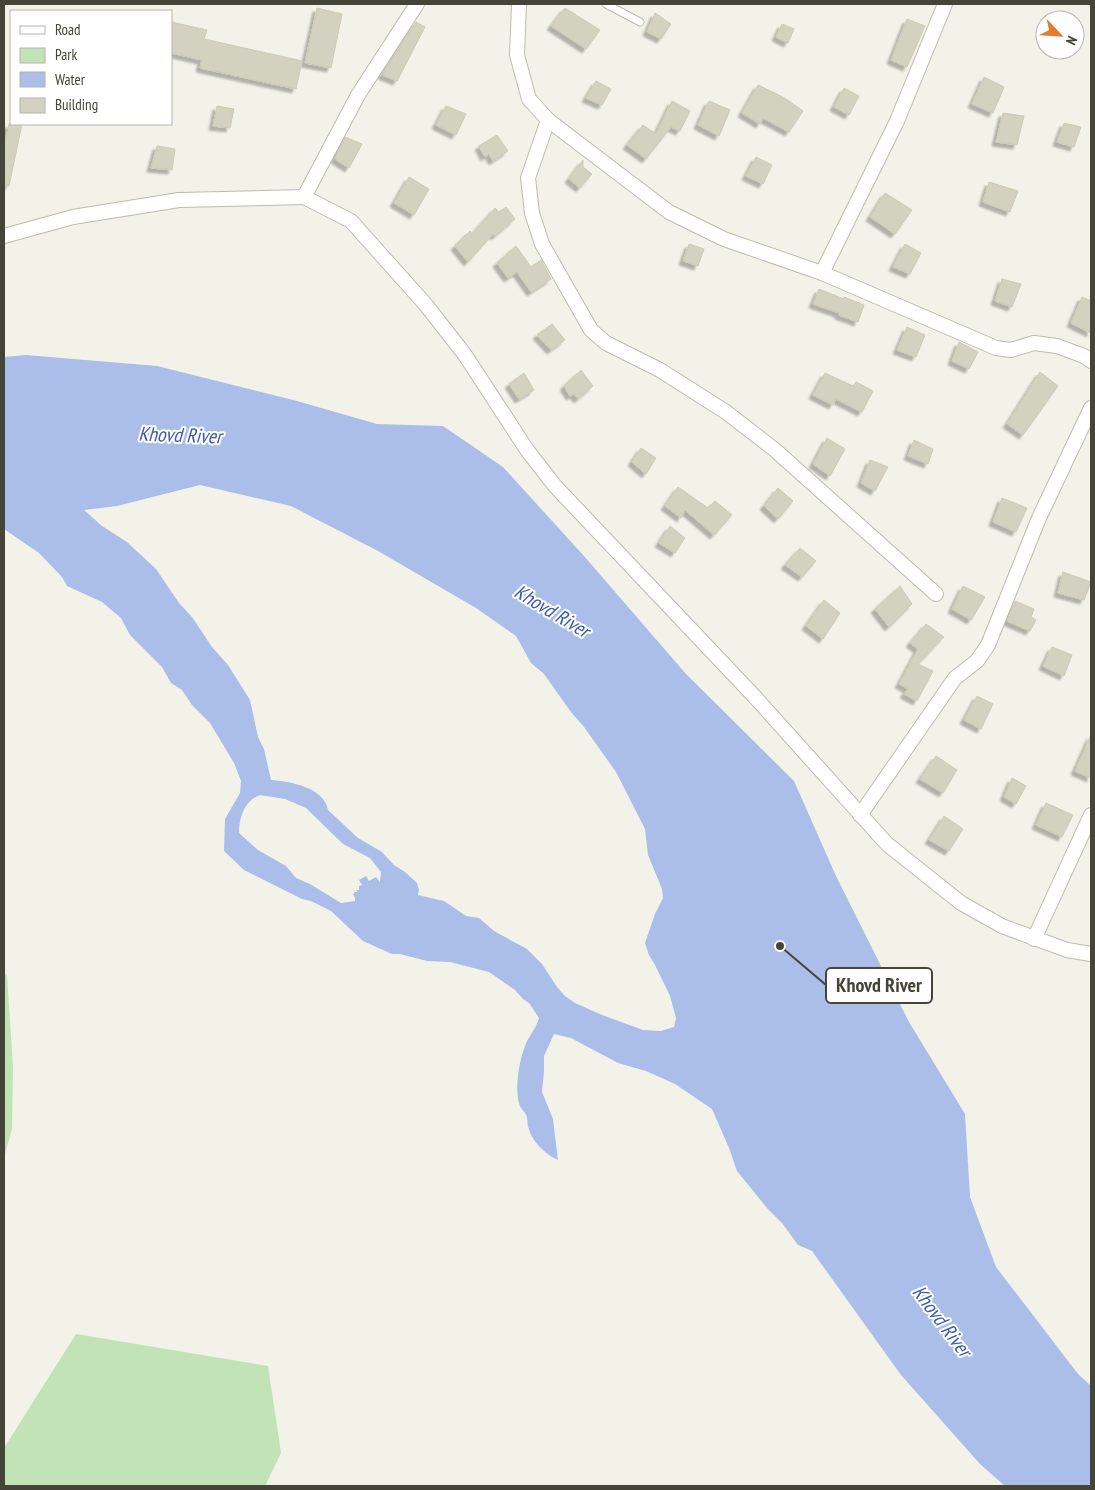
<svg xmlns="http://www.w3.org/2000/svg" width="1095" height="1490" font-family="'PT Sans Narrow',sans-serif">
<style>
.green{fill:#c1e3b5}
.water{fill:#aabee9;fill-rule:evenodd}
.building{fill:#d3d1bf;stroke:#cdcab3;filter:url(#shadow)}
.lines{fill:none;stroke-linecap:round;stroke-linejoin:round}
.lane-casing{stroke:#bdbcac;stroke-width:9}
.street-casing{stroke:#bdbcac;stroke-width:16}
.lane{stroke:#fff;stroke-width:7}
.street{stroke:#fff;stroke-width:14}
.labels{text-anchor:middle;stroke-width:4;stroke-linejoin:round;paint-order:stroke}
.water-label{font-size:20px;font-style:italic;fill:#3b5ba7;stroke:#fff}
.leader{fill:none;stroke:#454438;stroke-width:2}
.callout-dot{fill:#454438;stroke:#fff;stroke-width:2}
.callout{fill:#fff;stroke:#454438;stroke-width:2}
.callout-label{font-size:20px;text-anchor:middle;font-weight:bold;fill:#454438}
</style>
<defs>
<filter id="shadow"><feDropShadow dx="-4" dy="4" stdDeviation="1" flood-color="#0004"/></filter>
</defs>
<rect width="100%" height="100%" fill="#f2f2e8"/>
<!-- green -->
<g class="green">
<polygon points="4,973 7,975 13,1067 12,1129 4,1158"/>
<polygon points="76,1334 268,1366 281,1453 265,1486 4,1486 4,1448"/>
</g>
<!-- water -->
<path class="water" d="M26,355L157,366L297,401L377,424L443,426L503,467L584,556L686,674L794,781L836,876L909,1022L965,1114L970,1197L996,1267L1078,1374L1091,1386V1486H1005L980,1464L901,1375L812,1251L798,1245L782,1223L767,1208L737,1171L729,1148L712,1109L675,1084L646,1071L618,1063L571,1038L554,1034L544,1056V1072L542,1092L553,1119L558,1160C545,1154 531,1141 528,1126C527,1123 528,1118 526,1115C525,1112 521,1109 520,1106C514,1092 519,1062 524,1049C527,1038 536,1029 539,1018L529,1003L523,999L515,990L489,972L450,962L427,961L400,954H392L363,941L331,911L311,901L302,899L244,870L224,851L225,819L240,793L241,781L234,763L210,723L192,705L182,690L171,683L162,667L130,635L121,618L102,602L67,586L62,577L39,553L4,529V357ZM200,485L291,506L378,551L476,608L516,636L531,663L544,674L571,712L584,727L616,772L645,829L648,855L662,889L663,898L655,914L645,943L649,955L655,965L670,996L676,1018L674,1027L661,1031L643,1030L602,1015L575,1003L565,996L557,987L542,964L527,949L494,931L479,918L466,916L444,901L418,895L419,890L417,883L405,872L394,865L382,852L358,838L328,810C325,788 290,781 271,780L264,749L258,737L250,700L228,665L212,647L192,617L179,603L156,569L127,542L102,526L84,510L117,506ZM260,795L285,799L306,808L343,844L370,858L381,872L380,882L376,877L369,881L366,876L359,880L362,885L359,886V890H356L358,892H355L353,894L355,898V901L341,903L310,884L296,878L286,866L258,850L239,833C239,818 244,801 260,795Z"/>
<!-- building -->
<g class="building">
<polygon points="317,8 342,14 331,68 305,63"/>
<polygon points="565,8 600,30 586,49 551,26"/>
<polygon points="655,13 671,24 661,39 647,32"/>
<polygon points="907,19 925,26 907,67 891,60"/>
<polygon points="171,22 207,30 204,39 302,61 296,89 200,68 202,60 171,53"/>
<polygon points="416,22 425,27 397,81 382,75"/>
<polygon points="782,24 794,29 788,43 776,37"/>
<polygon points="984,77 1004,87 993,113 972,104"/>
<polygon points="596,81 611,89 602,105 586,98"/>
<polygon points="758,85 783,97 803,111 789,132 763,118 760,124 742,113"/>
<polygon points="844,88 859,96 849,115 834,107"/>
<polygon points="672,101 690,111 680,131 671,127 646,159 627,145 643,125 656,134"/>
<polygon points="709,101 730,110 719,136 698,125"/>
<polygon points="217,106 234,109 230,128 213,126"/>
<polygon points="446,106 466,114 456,135 436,125"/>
<polygon points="1003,113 1024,116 1017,145 996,142"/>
<polygon points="1064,123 1081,127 1074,147 1057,142"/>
<polygon points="9,124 22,124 9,186 4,186 4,146"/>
<polygon points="497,135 508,151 493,161 489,154 485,157 479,146"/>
<polygon points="345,137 362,144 349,168 335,159"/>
<polygon points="157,146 175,149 172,170 151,168"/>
<polygon points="756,157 772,165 763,184 746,176"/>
<polygon points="583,160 583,167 592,174 580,188 569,179"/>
<polygon points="409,177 429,189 414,215 394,203"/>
<polygon points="989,182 1018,191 1010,212 983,202"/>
<polygon points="885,193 912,210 895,234 870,217"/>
<polygon points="506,207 515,219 495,236 493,234 468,262 455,246 470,231 472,234 495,208 499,212"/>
<polygon points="689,244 704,249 698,266 683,261"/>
<polygon points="905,244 921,253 910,274 893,267"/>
<polygon points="516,246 531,267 541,260 551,279 531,292 517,272 508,278 497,263"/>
<polygon points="1002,279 1021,284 1012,307 995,301"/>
<polygon points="819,289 844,299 844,297 864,305 858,322 839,315 839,313 813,304"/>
<polygon points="1082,297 1091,301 1091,333 1071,323"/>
<polygon points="552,324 565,340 551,350 537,335"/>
<polygon points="907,327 925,335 916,357 897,350"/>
<polygon points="959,342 978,352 969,369 952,361"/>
<polygon points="581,370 593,386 578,399 574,394 570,396 564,386"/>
<polygon points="1040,372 1058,386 1023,435 1007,424"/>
<polygon points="524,373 534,390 519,399 509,384"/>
<polygon points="825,373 853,386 856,382 873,391 862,412 836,399 833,405 813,395"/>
<polygon points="827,438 845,449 830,476 813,464"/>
<polygon points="914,440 933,449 928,464 908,456"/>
<polygon points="641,448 656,458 646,474 632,462"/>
<polygon points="870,460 888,467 875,491 861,483"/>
<polygon points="678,487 708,508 715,501 732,515 714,535 685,510 681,518 665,506"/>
<polygon points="778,488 793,501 778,519 764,506"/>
<polygon points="1002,498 1027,508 1016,532 993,522"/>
<polygon points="670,526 685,538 675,553 659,543"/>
<polygon points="800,548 816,561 802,577 785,565"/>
<polygon points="1063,572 1091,582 1084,600 1058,593"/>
<polygon points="900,586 912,604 889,627 875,609"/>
<polygon points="963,586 985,597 971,620 952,609"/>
<polygon points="824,600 840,613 823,639 806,626"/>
<polygon points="1015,601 1034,609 1031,617 1036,620 1030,631 1007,621"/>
<polygon points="926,624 944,637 918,664 933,671 917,701 904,694 908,689 899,684 918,649 910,643"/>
<polygon points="1052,647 1072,655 1064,676 1043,666"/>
<polygon points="977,696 993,704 981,729 964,720"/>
<polygon points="1091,735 1091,778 1075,771"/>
<polygon points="936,756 957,770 943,793 920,779"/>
<polygon points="1012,778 1026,786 1016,804 1004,797"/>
<polygon points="1046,803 1073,815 1062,837 1036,825"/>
<polygon points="944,816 963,829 949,851 929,840"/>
</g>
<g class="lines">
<!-- lane casing -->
<g class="lane-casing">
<polyline id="lane" points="606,4 640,22"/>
</g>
<!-- street casing -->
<g class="street-casing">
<g id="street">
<polyline points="519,4 517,55 529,99 548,120 669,212 724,239 822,273 996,348 1011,350 1034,343 1057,346 1084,356 1091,361"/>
<polyline points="548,120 528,178 532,213 542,244 591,330 606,343 660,370 726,412 775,450 936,594"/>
<polyline points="304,197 351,221 426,305 465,355 527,450 555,486 754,696 887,844 961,903 1002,926 1067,950 1091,954"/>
<polyline points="4,236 73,217 179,200 304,197 358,95 417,4"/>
<polyline points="822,273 897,121 945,4"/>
<polyline points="860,815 955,678 977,661 988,645 1039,518 1091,408"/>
<polyline points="1034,939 1091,815"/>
</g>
</g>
<!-- lane -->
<use href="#lane" class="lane"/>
<!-- street -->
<use href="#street" class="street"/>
</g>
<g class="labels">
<!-- water labels -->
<g class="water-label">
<text transform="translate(180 435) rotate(2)" y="7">Khovd River</text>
<text transform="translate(552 611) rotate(31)" y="7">Khovd River</text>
<text transform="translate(942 1321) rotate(53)" y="7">Khovd River</text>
</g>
</g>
<!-- callouts -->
<path class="leader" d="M780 946L826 985"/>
<circle class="callout-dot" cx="780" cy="946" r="5"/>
<rect class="callout" x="826" y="968" width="106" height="35" rx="5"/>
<g class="callout-label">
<text x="879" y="992">Khovd River</text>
</g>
<!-- border -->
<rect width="1095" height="1490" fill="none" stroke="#454438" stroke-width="10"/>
<!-- legend -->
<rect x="10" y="10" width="162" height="115" fill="#ffffff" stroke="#b5b4af"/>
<rect x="20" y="26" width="25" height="8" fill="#ffffff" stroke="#b5b4af"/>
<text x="55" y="35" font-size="15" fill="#454438">Road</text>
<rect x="20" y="48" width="25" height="15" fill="#c1e3b5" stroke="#b5b4af"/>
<text x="55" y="60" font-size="15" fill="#454438">Park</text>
<rect x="20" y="72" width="25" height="15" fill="#aabee9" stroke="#b5b4af"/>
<text x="55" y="85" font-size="15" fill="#454438">Water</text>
<rect x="20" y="98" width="25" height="15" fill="#d3d1bf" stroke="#b5b4af"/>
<text x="55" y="110" font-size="15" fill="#454438">Building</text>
<!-- north arrow -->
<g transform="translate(1060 35) rotate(115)"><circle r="24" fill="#ffffff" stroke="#b5b4af"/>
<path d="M0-4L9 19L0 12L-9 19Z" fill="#e57b2c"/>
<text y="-8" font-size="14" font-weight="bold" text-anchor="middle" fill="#454438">N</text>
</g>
</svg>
